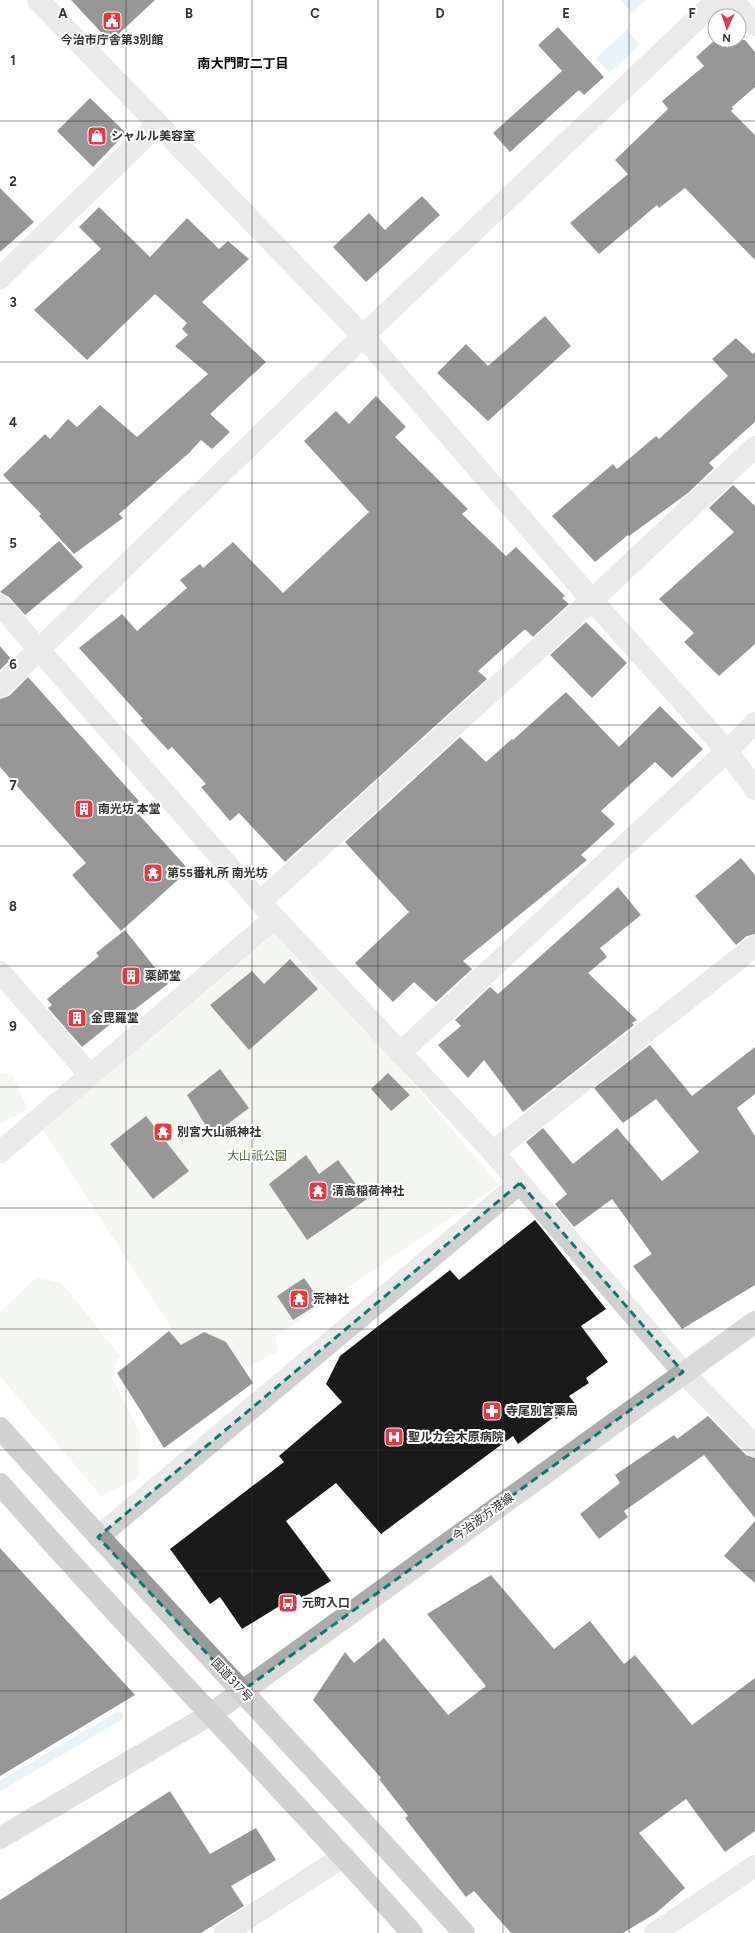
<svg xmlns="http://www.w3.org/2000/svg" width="755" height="1933" font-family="Figtree,'Noto Sans JP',sans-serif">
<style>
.green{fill:#e6ecdf}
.water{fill:#cfe2ee}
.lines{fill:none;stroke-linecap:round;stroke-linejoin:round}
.stream{stroke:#cfe2ee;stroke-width:9}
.building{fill:#1a1a1a}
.street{stroke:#d0d0d0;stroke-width:22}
.secondary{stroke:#bdbdbd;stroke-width:22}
.primary{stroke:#ababab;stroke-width:22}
.highway{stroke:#9a9a9a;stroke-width:22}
.marked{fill:none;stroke:#0f766e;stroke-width:3;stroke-dasharray:8 5;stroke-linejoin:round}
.grid{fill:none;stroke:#333;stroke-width:1;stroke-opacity:0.55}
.labels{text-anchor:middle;stroke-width:4;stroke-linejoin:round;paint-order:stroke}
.poi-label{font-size:12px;font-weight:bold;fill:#333;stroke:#fff;text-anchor:start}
.park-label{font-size:12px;fill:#56703f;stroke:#fff}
.street-label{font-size:12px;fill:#333;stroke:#fff}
.neighbourhood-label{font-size:13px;font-weight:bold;fill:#000;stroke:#fff}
.grid-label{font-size:13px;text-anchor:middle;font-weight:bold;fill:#333;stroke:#fff;stroke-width:4;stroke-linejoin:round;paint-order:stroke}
</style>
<rect width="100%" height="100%" fill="#fff"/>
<!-- green -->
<g class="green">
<polygon points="281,928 499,1185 275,1337 278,1351 244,1369 240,1360 207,1383 43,1130"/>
<polygon points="11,1073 28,1109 0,1124 0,1074"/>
<polygon points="36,1278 61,1282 120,1356 111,1376 140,1433 138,1478 101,1496 0,1376 0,1312"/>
</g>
<!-- water -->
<g class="water">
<polygon points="620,0 646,0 632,13"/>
<polygon points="627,30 640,45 609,73 596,58"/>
</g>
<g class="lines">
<!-- stream -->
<polyline class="stream" points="0,1786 119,1716"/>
</g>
<!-- building -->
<g class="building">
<polygon points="71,0 155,0 110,42"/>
<polygon points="558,27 604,77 584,95 579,90 510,152 493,133 562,71 538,45"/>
<polygon points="715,40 745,40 755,52 755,87 732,107 733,109 731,111 755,135 755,260 685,188 659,208 657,205 599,254 570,223 628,174 615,160 668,109 662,101 704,66 696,57"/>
<polygon points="90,98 126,133 93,167 57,131"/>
<polygon points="0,188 34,222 0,252"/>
<polygon points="422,196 440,215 366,282 333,247 369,213 385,230"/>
<polygon points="99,207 150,257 187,218 219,249 228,241 249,259 202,302 266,362 210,414 230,432 212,449 201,440 189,453 119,514 123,518 74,554 39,516 41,514 3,475 45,434 50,439 68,419 77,427 100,405 137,437 208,374 175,346 188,335 182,329 187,323 155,294 87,360 34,310 101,249 79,227"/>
<polygon points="545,316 571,346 488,421 437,373 466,344 488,366"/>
<polygon points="736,338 753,354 755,352 755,422 709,463 714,468 688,493 629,536 628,535 595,562 552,516 613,464 617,469 656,436 659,439 728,376 712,359"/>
<polygon points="376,396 406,427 395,437 468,509 462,514 506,556 516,547 565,596 562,598 569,604 533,637 526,630 524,630 478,671 487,679 285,862 239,813 230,821 201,787 206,784 172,747 168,750 140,720 143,719 79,648 122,614 137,631 187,588 180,580 200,564 203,568 233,542 283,593 369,512 304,441 336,411 349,424"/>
<polygon points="733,485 755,506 755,644 719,676 684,642 694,633 659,599 734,532 709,508"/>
<polygon points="59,541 83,567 25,615 9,597 0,592"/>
<polygon points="586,622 627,663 592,698 550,655"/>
<polygon points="0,646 11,659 0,670"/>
<polygon points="28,677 139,801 132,807 189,870 121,931 72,875 86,863 0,767 0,699 9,696"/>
<polygon points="566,692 619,747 660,706 703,749 672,778 655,762 601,811 615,824 581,855 587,860 463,961 472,969 436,1002 414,982 393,1002 355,963 409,912 345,842 460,737 486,762 512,739 513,740"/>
<polygon points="741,858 755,875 755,934 747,936 736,945 695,896"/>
<polygon points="618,887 641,915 600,948 607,957 588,973 637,1020 632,1023 634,1025 523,1112 484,1060 468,1078 438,1045 461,1026 455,1020 490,987 498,994"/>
<polygon points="125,930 168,984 130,1013 128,1010 82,1047 48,1008 52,1005 47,999 99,956 96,953"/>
<polygon points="290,959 318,989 249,1050 210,1005 252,971 264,984"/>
<polygon points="650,1045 692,1096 755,1047 755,1094 737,1108 755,1136 755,1285 682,1329 633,1266 652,1254 612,1199 574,1227 555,1204 567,1194 526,1142 543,1128 573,1164 617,1128 662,1181 699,1152 656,1099 623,1123 594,1088"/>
<polygon points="220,1069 249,1108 212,1136 187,1095"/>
<polygon points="388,1073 410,1095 391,1111 371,1089"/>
<polygon points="146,1116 189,1171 153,1199 110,1144"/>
<polygon points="306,1155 319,1174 338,1160 367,1199 307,1240 269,1184"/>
<polygon points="535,1220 606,1309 581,1326 608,1362 586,1378 589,1383 569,1396 576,1405 556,1419 554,1417 518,1444 513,1436 381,1534 336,1483 286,1521 331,1581 302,1598 299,1594 242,1629 220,1597 210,1604 170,1549 284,1462 279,1456 342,1402 326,1384 340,1356 450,1270 459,1280"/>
<polygon points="304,1278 321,1302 293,1320 277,1296"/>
<polygon points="169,1331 181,1345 204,1332 226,1342 253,1383 164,1448 117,1373"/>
<polygon points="708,1416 746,1455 755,1458 755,1518 704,1455 624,1511 628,1517 599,1539 580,1514 620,1483 615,1475 674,1435 677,1439"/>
<polygon points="755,1521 755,1583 724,1556"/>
<polygon points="0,1548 135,1695 0,1776"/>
<polygon points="491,1575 554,1649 590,1621 624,1664 635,1655 692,1725 755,1678 755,1831 725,1852 686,1799 639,1833 685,1888 656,1913 623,1933 511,1933 474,1891 466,1897 405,1818 408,1816 379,1779 381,1778 313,1700 345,1652 354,1663 384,1638 448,1715 486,1686 427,1614"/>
<polygon points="170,1791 210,1854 256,1828 276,1860 231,1886 244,1906 201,1933 0,1933 0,1900"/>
</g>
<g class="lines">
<!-- street -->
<g class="street">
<polyline points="38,0 363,336 592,600 727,751 755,789"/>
<polyline points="732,0 755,25"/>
<polyline points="0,278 158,124"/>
<polyline points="0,605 260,902 493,1152 683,1372 755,1446"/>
<polyline points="0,687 363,336 717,0"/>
<polyline points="260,902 592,600 755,447"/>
<polyline points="0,972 89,1074"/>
<polyline points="400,1053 727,751 755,723"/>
<polyline points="0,1152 275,918"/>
<polyline points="493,1152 755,946"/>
<polyline points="98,1537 520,1183"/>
<polyline points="225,1933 344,1856"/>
<polyline points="655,1933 755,1866"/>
</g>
<!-- secondary -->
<polyline class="secondary" points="0,1838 211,1714"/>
<!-- primary -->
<polyline class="primary" points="211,1714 755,1322"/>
<!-- highway -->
<g class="highway">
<path d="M0,1428C153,1598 311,1763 464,1933"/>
<path d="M0,1484C134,1637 277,1781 412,1933"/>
</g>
</g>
<!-- marked area -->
<path d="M0 0H755V1933H0ZM520,1183L683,1372L242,1691L98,1537Z" fill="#fff" fill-opacity=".55" fill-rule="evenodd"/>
<path class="marked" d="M520,1183L683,1372L242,1691L98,1537Z"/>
<!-- grid -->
<path class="grid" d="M126,0V1933M252,0V1933M378,0V1933M503,0V1933M629,0V1933M0,121H755M0,242H755M0,362H755M0,483H755M0,604H755M0,725H755M0,846H755M0,966H755M0,1087H755M0,1208H755M0,1329H755M0,1450H755M0,1571H755M0,1691H755M0,1812H755"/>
<!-- icons -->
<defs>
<g id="civic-square" transform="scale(1)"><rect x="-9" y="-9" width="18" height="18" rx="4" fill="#e63946" stroke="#fff"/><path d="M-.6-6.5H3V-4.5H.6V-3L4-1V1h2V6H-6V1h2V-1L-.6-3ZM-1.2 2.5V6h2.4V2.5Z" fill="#fff"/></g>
<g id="shop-square" transform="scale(1)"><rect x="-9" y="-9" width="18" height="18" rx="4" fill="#e63946" stroke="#fff"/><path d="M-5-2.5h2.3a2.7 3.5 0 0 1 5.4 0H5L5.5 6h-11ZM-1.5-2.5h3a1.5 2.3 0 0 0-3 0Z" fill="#fff"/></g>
<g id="building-square" transform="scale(1)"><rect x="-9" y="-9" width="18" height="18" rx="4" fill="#e63946" stroke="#fff"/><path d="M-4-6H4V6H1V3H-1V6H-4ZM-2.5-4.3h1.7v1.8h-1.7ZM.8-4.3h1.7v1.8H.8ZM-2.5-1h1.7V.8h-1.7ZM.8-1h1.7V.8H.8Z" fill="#fff"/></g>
<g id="temple-square" transform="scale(1)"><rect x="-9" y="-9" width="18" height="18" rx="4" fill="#e63946" stroke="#fff"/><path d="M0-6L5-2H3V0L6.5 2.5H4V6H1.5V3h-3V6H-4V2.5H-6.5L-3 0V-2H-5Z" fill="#fff"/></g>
<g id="pharmacy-square" transform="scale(1)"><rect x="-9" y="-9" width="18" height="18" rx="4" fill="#e63946" stroke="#fff"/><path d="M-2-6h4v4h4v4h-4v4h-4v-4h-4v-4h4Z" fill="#fff"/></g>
<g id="hospital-square" transform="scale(1)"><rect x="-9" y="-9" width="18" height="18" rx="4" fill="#e63946" stroke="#fff"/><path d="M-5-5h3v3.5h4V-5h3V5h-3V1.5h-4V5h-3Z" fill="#fff"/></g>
<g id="bus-square" transform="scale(1)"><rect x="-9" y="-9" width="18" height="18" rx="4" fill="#e63946" stroke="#fff"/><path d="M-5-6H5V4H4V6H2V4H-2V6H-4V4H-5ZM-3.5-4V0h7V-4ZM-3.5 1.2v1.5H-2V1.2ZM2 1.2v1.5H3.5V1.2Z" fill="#fff"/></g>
</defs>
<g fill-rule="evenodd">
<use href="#civic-square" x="112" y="21"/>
<use href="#shop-square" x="97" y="136"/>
<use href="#building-square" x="84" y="809"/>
<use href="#temple-square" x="153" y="873"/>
<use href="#building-square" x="131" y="976"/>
<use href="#building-square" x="77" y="1018"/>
<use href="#temple-square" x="163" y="1132"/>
<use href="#temple-square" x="318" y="1191"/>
<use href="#temple-square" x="299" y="1299"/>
<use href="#pharmacy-square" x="492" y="1411"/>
<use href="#hospital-square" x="394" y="1437"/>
<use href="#bus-square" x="288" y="1603"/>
</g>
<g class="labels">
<!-- poi labels -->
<g class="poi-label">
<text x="112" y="44" text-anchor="middle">今治市庁舎第3別館</text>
<text x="111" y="140">シャルル美容室</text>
<text x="98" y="813">南光坊 本堂</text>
<text x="167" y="877">第55番札所 南光坊</text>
<text x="145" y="980">薬師堂</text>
<text x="91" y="1022">金毘羅堂</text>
<text x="177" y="1136">別宮大山祇神社</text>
<text x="332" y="1195">清高稲荷神社</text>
<text x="313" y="1303">荒神社</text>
<text x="506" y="1415">寺尾別宮薬局</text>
<text x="408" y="1441">聖ルカ会木原病院</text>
<text x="302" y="1607">元町入口</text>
</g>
<!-- park labels -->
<g class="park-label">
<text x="257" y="1160">大山祇公園</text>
</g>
<!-- street labels -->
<g class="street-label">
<text transform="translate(483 1517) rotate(-36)" y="4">今治波方港線</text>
<text transform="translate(232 1680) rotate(47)" y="4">国道317号</text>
</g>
<!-- neighbourhood labels -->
<g class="neighbourhood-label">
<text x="243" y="68">南大門町二丁目</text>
</g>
</g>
<g class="grid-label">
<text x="63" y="18">A</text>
<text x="189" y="18">B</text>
<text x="315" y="18">C</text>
<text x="440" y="18">D</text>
<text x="566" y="18">E</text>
<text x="692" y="18">F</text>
<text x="13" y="65">1</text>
<text x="13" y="186">2</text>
<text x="13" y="307">3</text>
<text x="13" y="427">4</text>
<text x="13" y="548">5</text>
<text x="13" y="669">6</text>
<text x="13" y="790">7</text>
<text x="13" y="911">8</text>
<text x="13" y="1031">9</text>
</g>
<!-- north arrow -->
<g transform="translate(727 28) rotate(183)"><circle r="19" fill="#ffffff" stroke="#adadad"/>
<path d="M0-3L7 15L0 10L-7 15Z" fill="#e63946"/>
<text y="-6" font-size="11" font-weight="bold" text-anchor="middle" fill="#333333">N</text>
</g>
</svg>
